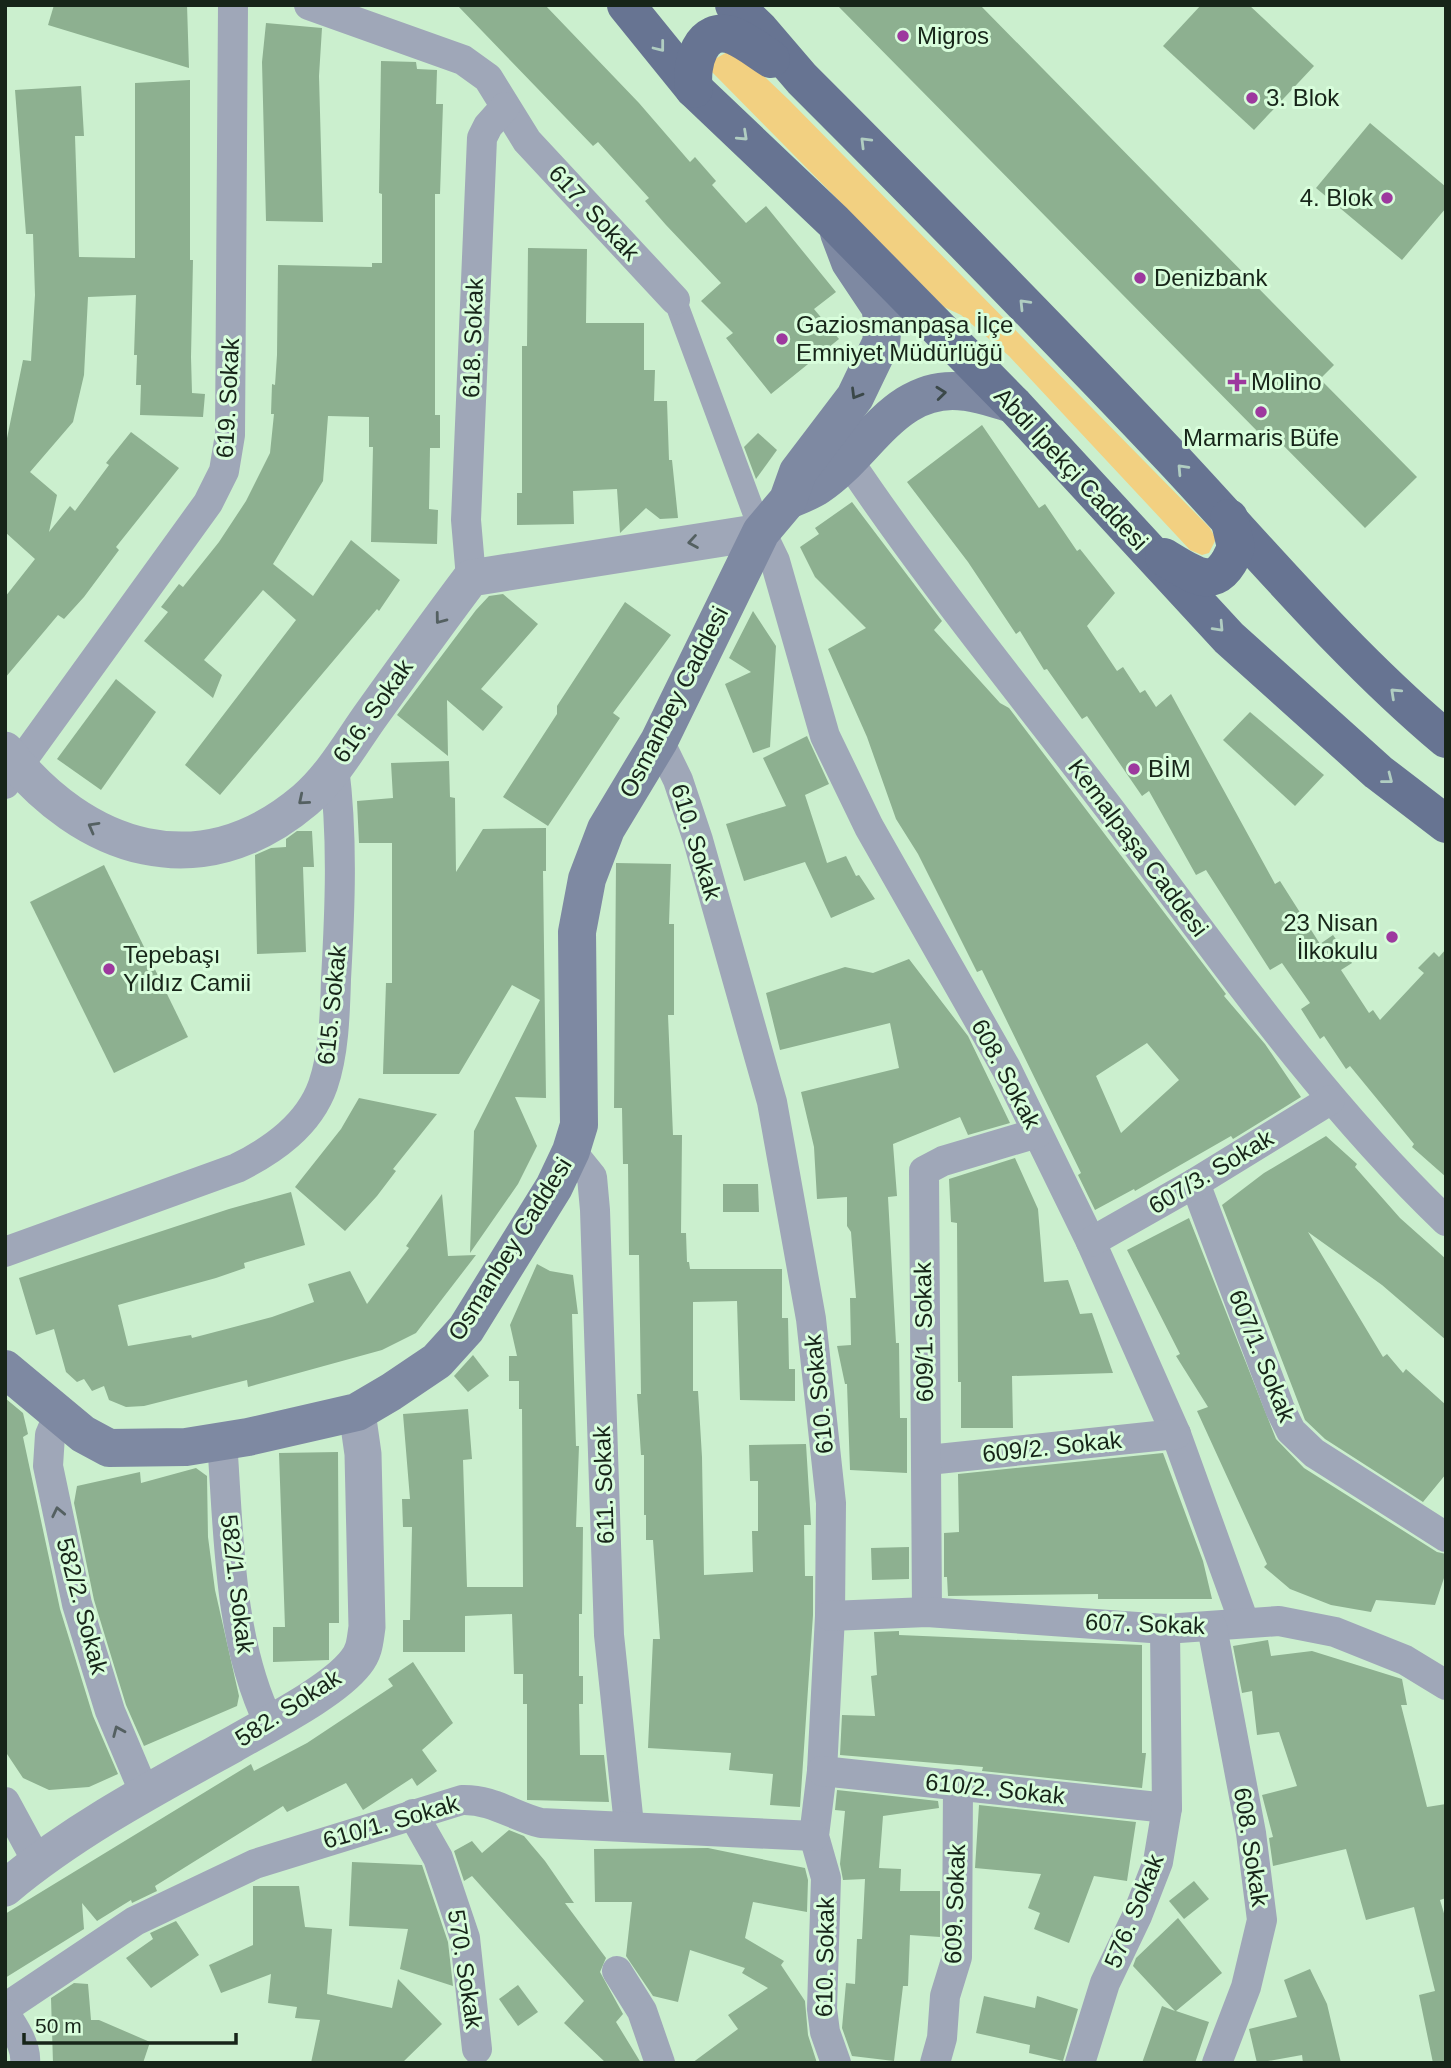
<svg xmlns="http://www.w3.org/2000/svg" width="1451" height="2068" font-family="Helvetica,sans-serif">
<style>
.green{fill:#f2d081}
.building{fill:#8db090;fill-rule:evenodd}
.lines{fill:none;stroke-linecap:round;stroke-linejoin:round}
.pedestrian{stroke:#9fa7b8;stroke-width:23}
.minor{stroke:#9fa7b8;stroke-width:30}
.tertiary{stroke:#9fa7b8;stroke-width:37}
.secondary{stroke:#7e89a2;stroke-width:38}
.primary{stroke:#677492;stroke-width:38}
.oneway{stroke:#b0cdc1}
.oneway2{stroke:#3b4849}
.oneway3{stroke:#546061}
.poi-dot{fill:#9d399e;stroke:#d8fddb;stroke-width:2.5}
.labels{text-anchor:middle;stroke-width:6;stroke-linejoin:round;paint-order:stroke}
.poi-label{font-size:24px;fill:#172519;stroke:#d8fddb;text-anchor:start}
.street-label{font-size:24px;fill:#172519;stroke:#d8fddb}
</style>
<rect width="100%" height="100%" fill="#cbefce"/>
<!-- green -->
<polygon class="green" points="729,51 748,61 789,100 1210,528 1216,539 1209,553 1202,555 1190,550 1009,356 961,315 944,307 711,71 713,60"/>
<!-- building -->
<g class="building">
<polygon points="54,5 187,5 189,68 48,25"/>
<polygon points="457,5 545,5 639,103 690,162 695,157 716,181 712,185 746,223 766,206 836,292 814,309 839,339 771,394 726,338 733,333 701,301 721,283 666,225 645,201 649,198 598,142 593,146"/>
<polygon points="837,5 980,5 1334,365 1320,379 1417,477 1365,528 1268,430 1262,436"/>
<polygon points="1201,5 1249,5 1314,66 1254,130 1163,46"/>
<polygon points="266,23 322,28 319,76 323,222 266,221 262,62"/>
<polygon points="381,61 416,62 417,69 437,70 436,104 443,104 440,194 435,194 435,415 440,415 440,448 430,448 429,509 438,510 437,544 371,542 373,447 369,447 369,417 328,416 323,481 273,564 313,596 351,540 400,580 379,611 377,609 220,795 185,765 296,620 263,590 204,660 222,675 213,698 144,641 168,612 161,607 179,584 183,587 219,542 246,501 270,453 274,414 271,414 272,384 275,385 277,355 278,265 372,267 372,263 382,263 382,194 379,193"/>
<polygon points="190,80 190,260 193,260 191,357 192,393 205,394 203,417 140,415 141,385 136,385 137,355 134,355 136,295 88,297 84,375 73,422 30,472 57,495 49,532 70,506 75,511 109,465 106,463 131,432 179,468 116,547 119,550 84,597 64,619 58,615 5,678 5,597 35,559 5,532 5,448 23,360 31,361 35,295 33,234 26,234 15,90 81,86 84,136 75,136 79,257 135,258 135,83"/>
<polygon points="1370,123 1446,187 1446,208 1402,260 1316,188"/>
<polygon points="528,248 587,249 586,323 644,323 644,370 655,370 654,401 667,401 669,460 672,460 678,518 660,519 646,508 620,533 617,489 573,491 574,524 517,525 517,493 522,493 522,346 527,346"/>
<polygon points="982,425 1039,508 1045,504 1077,551 1080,549 1115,593 1087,626 1117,671 1123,667 1140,693 1145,690 1156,707 1171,694 1275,884 1280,881 1320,944 1333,935 1352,963 1341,970 1369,1013 1373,1010 1380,1020 1424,973 1418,968 1434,952 1439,957 1446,949 1446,1177 1412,1147 1414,1144 1350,1066 1346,1069 1324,1036 1320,1039 1301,1009 1310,1003 1282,963 1270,970 1206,870 1196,875 1149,791 1142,796 1087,716 1082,719 1047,669 1044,670 1020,631 1016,634 968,562 907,482"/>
<polygon points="758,433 777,450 756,479 744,447"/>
<path d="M852,502L942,621L934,630L1000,703L1009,708L1226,994L1224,996L1265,1044L1301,1097L1233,1139L1231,1136L1135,1191L1134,1189L1095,1210L1078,1175L1081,1173L982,970L977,972L918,854L896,819L867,737L828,649L866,628L815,577L800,547L819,534L815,528ZM1147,1043L1179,1080L1121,1133L1096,1076Z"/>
<polygon points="503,594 538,624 481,689 503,707 483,731 447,700 448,756 397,715 476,610 489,596"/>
<polygon points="625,602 671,635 613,713 620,718 548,826 503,797 557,714 557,706"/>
<polygon points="753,611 776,646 770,747 753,753 725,684 751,672 729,658"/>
<polygon points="116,679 156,712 101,790 57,759"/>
<polygon points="1250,712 1324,775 1295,806 1223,740"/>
<polygon points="807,736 829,784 805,795 827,863 846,856 856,876 859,875 875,899 831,918 805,862 744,881 726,824 786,806 763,758"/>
<polygon points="449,761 450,797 455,798 456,872 483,829 546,828 546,871 543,871 546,1098 515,1097 537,1146 518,1184 470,1253 474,1131 540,1000 512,985 459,1074 383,1074 386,983 392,983 392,843 359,843 357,801 393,798 391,763"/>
<polygon points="297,831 312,831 314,867 303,867 306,952 257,954 255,855 271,848 286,847 286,839"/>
<polygon points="616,863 671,864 669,924 674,924 674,1015 668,1015 673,1135 682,1135 681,1233 686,1233 687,1262 689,1262 690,1269 782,1269 782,1318 788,1318 789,1369 795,1369 795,1401 740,1400 737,1301 693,1302 693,1391 698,1391 702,1457 704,1575 753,1572 752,1531 758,1531 758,1481 750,1481 749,1445 806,1444 811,1525 804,1525 805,1576 813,1576 813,1615 800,1807 770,1805 773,1774 729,1770 731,1753 648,1748 653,1639 660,1639 653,1540 646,1540 646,1515 644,1515 644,1455 641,1455 637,1394 641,1394 639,1255 629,1255 628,1164 623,1164 622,1108 614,1108"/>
<polygon points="104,865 188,1037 114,1073 30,902"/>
<polygon points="909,959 968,1036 1010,1123 968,1135 960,1117 893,1144 897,1196 888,1197 896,1343 899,1343 900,1418 907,1418 907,1473 850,1470 847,1384 845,1384 837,1346 851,1345 850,1298 856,1298 851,1232 847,1226 847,1197 817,1199 814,1147 801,1092 899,1068 890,1023 780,1050 766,993 845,967 873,973"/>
<polygon points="359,1098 437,1114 393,1169 396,1171 377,1196 345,1231 295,1187 341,1129"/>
<polygon points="1326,1136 1357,1164 1355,1167 1400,1218 1446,1259 1446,1340 1382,1285 1308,1232 1383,1357 1387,1354 1403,1373 1406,1369 1446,1405 1446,1474 1423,1502 1325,1439 1305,1420 1222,1205 1264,1173"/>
<polygon points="1015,1158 1038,1209 1044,1282 1068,1280 1080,1314 1092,1313 1113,1373 1012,1376 1013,1428 961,1428 961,1382 958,1382 957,1223 951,1222 949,1179"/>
<polygon points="723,1184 758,1184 759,1212 723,1212"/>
<polygon points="291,1192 305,1245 244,1263 245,1268 216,1278 118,1305 128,1346 191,1335 192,1338 272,1317 314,1302 308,1284 350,1271 367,1304 409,1248 406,1246 442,1194 448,1256 476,1255 416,1333 382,1350 248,1387 247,1380 144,1406 126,1407 109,1400 104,1386 92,1391 84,1379 77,1382 66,1372 54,1329 36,1335 19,1278 229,1209"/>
<polygon points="1189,1218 1276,1439 1304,1468 1437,1552 1446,1554 1446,1572 1435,1605 1376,1600 1371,1612 1331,1605 1290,1589 1264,1567 1267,1564 1197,1411 1208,1407 1176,1356 1180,1354 1127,1250"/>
<polygon points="537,1264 550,1271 573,1275 578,1314 572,1314 576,1446 579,1446 576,1527 583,1527 582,1614 579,1614 579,1676 583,1676 583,1704 579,1704 580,1755 604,1755 609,1802 527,1800 527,1704 523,1704 523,1674 514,1674 512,1614 465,1616 465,1652 403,1652 403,1620 410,1620 412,1527 403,1527 402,1499 410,1499 403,1414 468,1409 472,1459 463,1460 467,1587 523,1587 522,1409 519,1409 519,1381 509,1381 509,1356 517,1356 510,1325"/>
<polygon points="473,1355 489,1376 468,1392 454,1376"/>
<polygon points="5,1398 23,1413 28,1434 23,1437 60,1609 93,1716 118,1774 89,1787 49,1790 23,1778 5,1751"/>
<polygon points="338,1452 339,1623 329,1623 329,1660 273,1662 273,1627 285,1627 279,1453"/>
<polygon points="1163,1453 1203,1561 1212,1599 1098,1599 1098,1594 948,1596 947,1577 944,1577 944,1533 959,1532 958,1474"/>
<polygon points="196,1468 207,1476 208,1537 215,1590 239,1696 237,1706 144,1746 126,1705 94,1600 74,1503 77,1486 140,1472 141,1483"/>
<polygon points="909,1547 909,1579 872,1580 871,1548"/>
<polygon points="899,1631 899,1635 1142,1645 1142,1753 1146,1753 1142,1788 982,1771 983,1767 840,1755 842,1715 875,1716 871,1676 877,1675 874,1632"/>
<polygon points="1268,1640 1271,1656 1312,1651 1402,1679 1407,1705 1401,1705 1427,1807 1446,1804 1446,1898 1440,1900 1446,1920 1446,2063 1433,2063 1419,1995 1435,1991 1414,1907 1366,1920 1346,1849 1273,1866 1269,1838 1273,1837 1262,1795 1297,1786 1279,1732 1257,1735 1252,1691 1242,1693 1233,1646"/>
<polygon points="413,1662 453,1723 422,1750 437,1771 417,1786 412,1778 363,1810 346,1783 287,1812 283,1806 155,1886 157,1891 132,1903 131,1900 97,1921 82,1903 84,1929 5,1978 5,1914 251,1764 254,1771 307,1743 393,1686 388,1679"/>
<polygon points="837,1790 938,1801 939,1808 883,1816 879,1868 901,1869 900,1891 940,1891 940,1937 910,1935 908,1986 903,1986 894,2061 852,2056 842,2028 846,1983 855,1984 857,1939 862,1939 865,1879 843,1880 840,1864 845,1811 835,1810"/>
<polygon points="979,1805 1136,1822 1127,1881 1094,1876 1069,1943 1034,1929 1040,1913 1028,1908 1041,1874 975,1868"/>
<polygon points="509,1830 524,1836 545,1861 574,1903 565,1903 606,1958 600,1972 623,2014 616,2022 641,2063 606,2063 564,2023 584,2001 472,1876 464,1881 454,1851 472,1841 482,1853"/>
<polygon points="708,1848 805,1868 808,1880 807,1912 753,1902 745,1938 784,1961 781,1965 805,2001 808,2035 817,2063 692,2063 738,2029 728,2015 768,1988 742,1973 745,1968 690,1950 678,2002 653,1996 626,1956 632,1902 595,1902 594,1849"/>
<polygon points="352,1862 422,1865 448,1942 453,1986 400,1969 408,1929 349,1926"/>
<polygon points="1194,1881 1209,1899 1184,1919 1169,1901"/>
<polygon points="253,1886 299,1886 305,1927 332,1929 327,1994 392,2008 398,1979 442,2024 402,2063 311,2063 320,2020 295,2018 297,2007 268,2003 271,1974 221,1993 209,1965 253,1945"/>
<polygon points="1178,1918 1222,1973 1176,2011 1209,2022 1195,2063 1142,2063 1162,2006 1175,2011 1133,1966 1136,1958"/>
<polygon points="176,1921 199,1955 151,1988 126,1958 153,1939 150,1933"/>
<polygon points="1310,1969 1327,2004 1341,2063 1303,2063 1302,2055 1257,2063 1249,2029 1297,2017 1284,1980"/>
<polygon points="74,1983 88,1984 91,2020 99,2020 150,2042 143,2063 53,2063 51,1998"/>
<polygon points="518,1985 538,2012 518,2026 499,1999"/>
<polygon points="984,1996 1035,2008 1037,1996 1078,2009 1063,2061 1029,2053 1030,2045 976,2033"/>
</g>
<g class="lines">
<!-- pedestrian -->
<polyline class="pedestrian" points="675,300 761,532"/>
<!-- minor -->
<g class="minor">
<polyline points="309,5 463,60 488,78 527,141 675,300"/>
<path d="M848,460C932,585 1027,700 1118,820C1222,959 1321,1101 1446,1221"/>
<polyline points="761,532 775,561 825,736 869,827 1006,1068 1091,1242 1176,1434 1244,1622"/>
<polyline points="471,578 466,520 482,138 488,126 505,107"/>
<polyline points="659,741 678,780 698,840 772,1102 811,1319 831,1503 830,1616 822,1771 814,1836 826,1878 822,2009 825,2032 836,2063"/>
<polyline points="5,784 208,503 224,471 230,435 233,5"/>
<polyline points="571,1151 592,1177 595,1210 609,1635 629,1825"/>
<polyline points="1195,1183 1280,1409 1291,1431 1314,1453 1446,1537"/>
<polyline points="1091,1242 1195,1183 1330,1100"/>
<path d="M5,1252L237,1168C273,1150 309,1125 323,1085C334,1053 335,1013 336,979C340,909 343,837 334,767"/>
<polyline points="59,1414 50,1435 48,1466 77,1604 110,1711 145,1794"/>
<path d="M222,1441C229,1534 228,1638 269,1723"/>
<polyline points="928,1460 1176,1434"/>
<polyline points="927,1612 924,1171 943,1161 1037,1133"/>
<polyline points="830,1616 927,1612 1165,1629 1279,1621 1335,1632 1405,1660 1446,1685"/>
<polyline points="1212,1627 1251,1833 1262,1920 1246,1987 1217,2063"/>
<polyline points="822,1771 1167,1808"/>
<polyline points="5,1802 37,1861"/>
<polyline points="413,1814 438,1858 465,1938 477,2049"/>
<polyline points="617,1971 642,2011 660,2063"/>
<path d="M5,2008L135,1921L255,1864L462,1800C492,1799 513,1816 541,1823L814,1836"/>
<path d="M5,2014C14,2027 27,2047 25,2063"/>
<polyline points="935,2063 942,2038 945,1996 957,1957 958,1784"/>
<polyline points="1080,2063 1105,1983 1137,1916 1158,1862 1167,1808 1165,1629"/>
</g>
<!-- tertiary -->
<g class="tertiary">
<path d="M5,750C84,851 200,889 305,800C332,777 351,743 371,715C404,669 437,623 471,578L761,532"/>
<path d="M5,1888C73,1831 154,1788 232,1745C266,1725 333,1692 356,1662C365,1651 365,1640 367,1627L363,1454L357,1412"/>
</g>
<!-- secondary -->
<g class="secondary">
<path d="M788,500C798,496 809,492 818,486C868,453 896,381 966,392C982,394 998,400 1013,404"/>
<polyline points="5,1369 83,1434 109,1448 186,1447 248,1437 357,1412 391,1392 437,1361 466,1329 554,1187 571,1151 579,1125 577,932 587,879 606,829 659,741 761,532 788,500 798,472 855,397 881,343 883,323 880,307 850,262 839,233"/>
</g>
<!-- primary -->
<g class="primary">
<polyline points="626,5 694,89 834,222 1013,404 1229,638 1378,772 1446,824"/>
<path d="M734,5L760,30L802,79C927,204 1051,330 1172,458C1261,553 1346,655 1446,739"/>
<path d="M694,89C690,66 700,23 734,36C746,41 760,52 771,59"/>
<path d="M1164,557C1197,577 1218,594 1236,547L1229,518"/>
</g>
</g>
<!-- one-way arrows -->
<defs><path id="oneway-chevron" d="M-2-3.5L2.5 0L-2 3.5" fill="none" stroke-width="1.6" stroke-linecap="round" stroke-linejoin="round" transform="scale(1.75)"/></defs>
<g class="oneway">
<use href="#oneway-chevron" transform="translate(660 47) rotate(52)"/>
<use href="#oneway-chevron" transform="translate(743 136) rotate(43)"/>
<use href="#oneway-chevron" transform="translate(865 142) rotate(-135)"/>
<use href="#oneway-chevron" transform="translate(1024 304) rotate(-134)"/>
<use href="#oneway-chevron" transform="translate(1182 469) rotate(-133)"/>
<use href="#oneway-chevron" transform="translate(1219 627) rotate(47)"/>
<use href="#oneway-chevron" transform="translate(1395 693) rotate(-137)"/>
<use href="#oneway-chevron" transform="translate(1388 779) rotate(38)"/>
</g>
<g class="oneway2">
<use href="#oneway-chevron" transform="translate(941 393) rotate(-6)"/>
<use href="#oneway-chevron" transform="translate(856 394) rotate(121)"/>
</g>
<g class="oneway3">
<use href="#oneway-chevron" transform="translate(693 542) rotate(171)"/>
<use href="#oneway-chevron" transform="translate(440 619) rotate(127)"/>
<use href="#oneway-chevron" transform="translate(303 800) rotate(140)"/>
<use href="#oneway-chevron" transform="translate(93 827) rotate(-151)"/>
<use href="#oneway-chevron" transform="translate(58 1512) rotate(-102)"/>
<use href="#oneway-chevron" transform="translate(118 1731) rotate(-113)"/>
</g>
<!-- markers -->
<g class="poi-dot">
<circle cx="903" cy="36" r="7"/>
<circle cx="1252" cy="98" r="7"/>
<circle cx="1387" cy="198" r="7"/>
<circle cx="1140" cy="278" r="7"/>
<circle cx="782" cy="339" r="7"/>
<path d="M1233.5 371.5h7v7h7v7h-7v7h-7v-7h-7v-7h7z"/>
<circle cx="1261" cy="412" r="7"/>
<circle cx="1134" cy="769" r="7"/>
<circle cx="1392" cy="937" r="7"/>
<circle cx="109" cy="969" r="7"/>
</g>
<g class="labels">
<!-- poi labels -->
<g class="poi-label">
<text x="917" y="44">Migros</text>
<text x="1266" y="106">3. Blok</text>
<text x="1373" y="206" text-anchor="end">4. Blok</text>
<text x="1154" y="286">Denizbank</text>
<text x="796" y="333">Gaziosmanpaşa İlçe<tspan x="796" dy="28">Emniyet Müdürlüğü</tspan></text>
<text x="1251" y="390">Molino</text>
<text x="1261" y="446" text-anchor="middle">Marmaris Büfe</text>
<text x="1148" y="777">BİM</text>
<text x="1378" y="931" text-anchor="end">23 Nisan<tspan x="1378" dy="28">İlkokulu</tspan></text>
<text x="123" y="963">Tepebaşı<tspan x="123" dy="28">Yıldız Camii</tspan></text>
</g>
<!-- street labels -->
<g class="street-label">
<text transform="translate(594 213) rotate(47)" y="8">617. Sokak</text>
<text transform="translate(473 338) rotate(-88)" y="8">618. Sokak</text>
<text transform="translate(228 398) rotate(-87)" y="8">619. Sokak</text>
<text transform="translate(1071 469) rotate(47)" y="8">Abdi İpekçi Caddesi</text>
<text transform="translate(674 702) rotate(-63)" y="8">Osmanbey Caddesi</text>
<text transform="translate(373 711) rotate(-55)" y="8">616. Sokak</text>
<text transform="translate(696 842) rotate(73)" y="8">610. Sokak</text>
<text transform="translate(1138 848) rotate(53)" y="8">Kemalpaşa Caddesi</text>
<text transform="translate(332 1005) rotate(-84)" y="8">615. Sokak</text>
<text transform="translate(1006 1074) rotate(62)" y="8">608. Sokak</text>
<text transform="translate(1211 1172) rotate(-31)" y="8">607/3. Sokak</text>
<text transform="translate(510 1249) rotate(-58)" y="8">Osmanbey Caddesi</text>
<text transform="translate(924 1332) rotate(-91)" y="8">609/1. Sokak</text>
<text transform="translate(1262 1356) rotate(68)" y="8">607/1. Sokak</text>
<text transform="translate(819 1394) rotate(-96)" y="8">610. Sokak</text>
<text transform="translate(1052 1447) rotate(-6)" y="8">609/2. Sokak</text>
<text transform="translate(604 1485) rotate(-92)" y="8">611. Sokak</text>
<text transform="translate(237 1584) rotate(83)" y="8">582/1. Sokak</text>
<text transform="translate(82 1606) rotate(75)" y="8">582/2. Sokak</text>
<text transform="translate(1145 1624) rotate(2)" y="8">607. Sokak</text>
<text transform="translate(288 1708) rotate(-33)" y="8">582. Sokak</text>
<text transform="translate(995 1789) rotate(6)" y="8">610/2. Sokak</text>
<text transform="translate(391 1822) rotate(-16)" y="8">610/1. Sokak</text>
<text transform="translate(1251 1847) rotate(81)" y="8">608. Sokak</text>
<text transform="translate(955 1904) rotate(-88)" y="8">609. Sokak</text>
<text transform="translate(1134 1911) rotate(-68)" y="8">576. Sokak</text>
<text transform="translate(825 1957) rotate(-89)" y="8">610. Sokak</text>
<text transform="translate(465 1969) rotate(81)" y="8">570. Sokak</text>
</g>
</g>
<!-- border -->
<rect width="1451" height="2068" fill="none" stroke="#172519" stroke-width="14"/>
<!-- scale -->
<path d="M24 2033v10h212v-10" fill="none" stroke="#172519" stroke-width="3.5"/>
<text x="35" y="2033" font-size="21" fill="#172519" stroke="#d8fddb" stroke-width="5" paint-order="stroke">50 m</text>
</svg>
